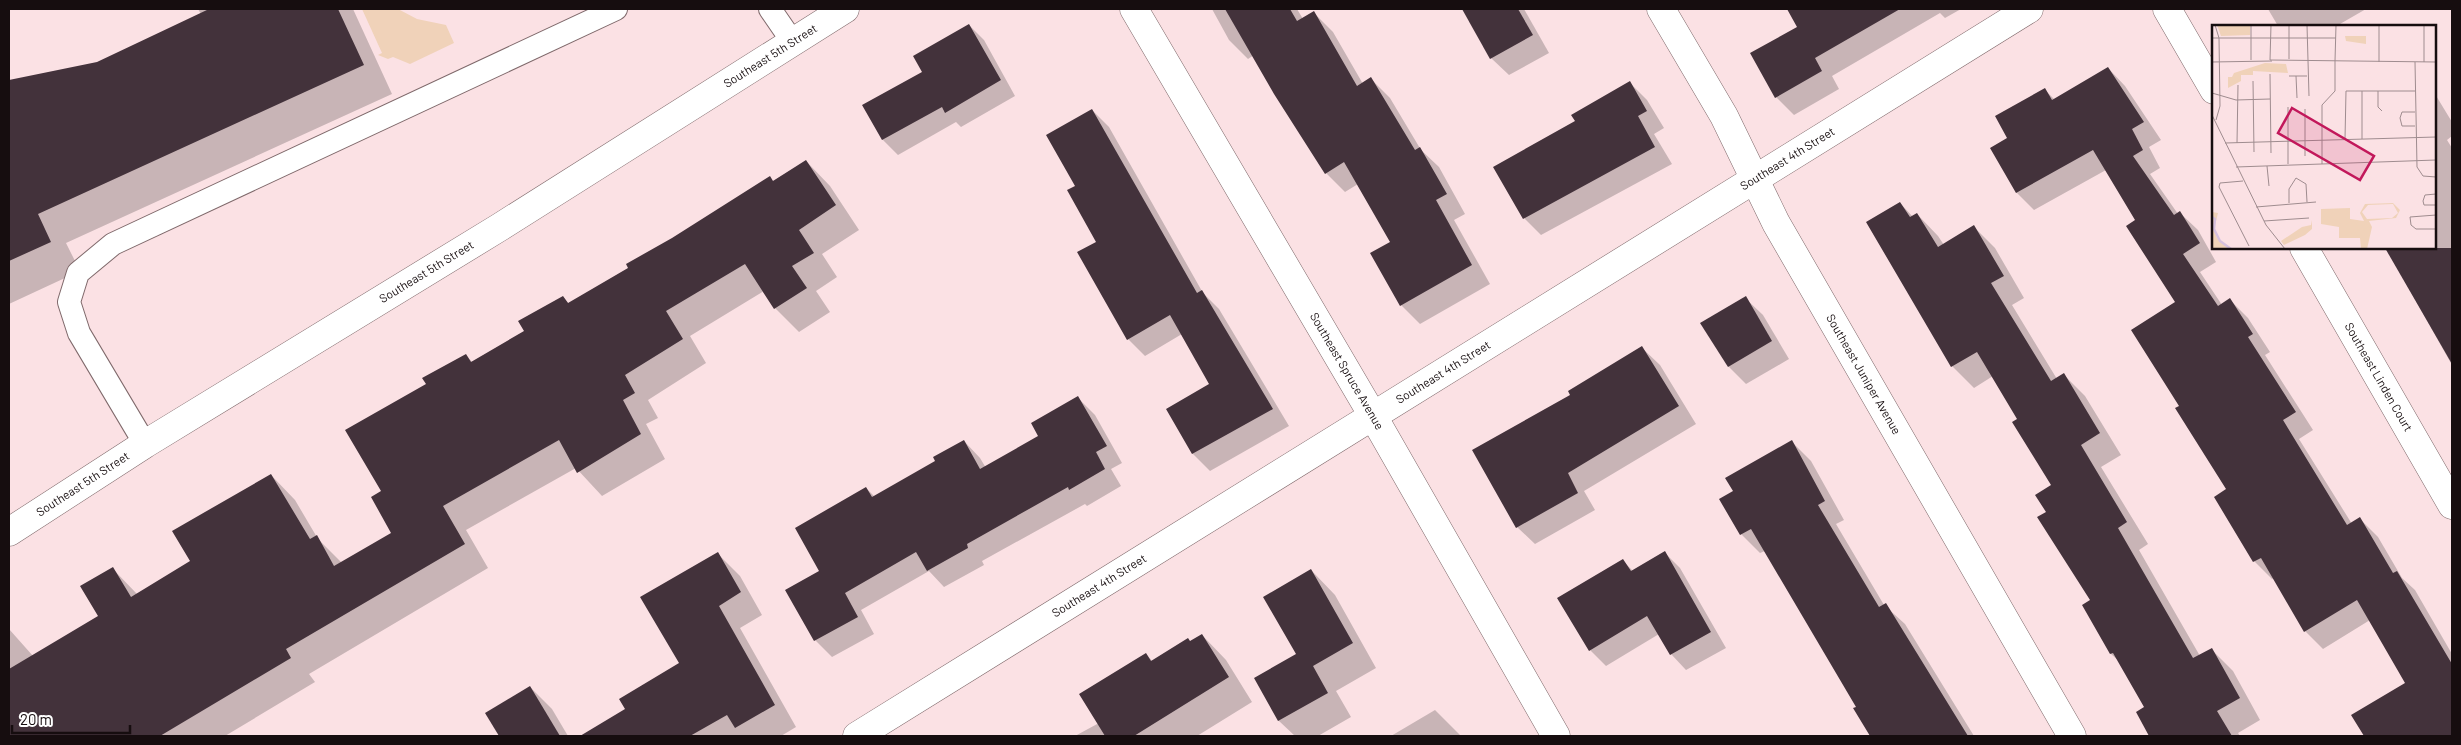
<svg xmlns="http://www.w3.org/2000/svg" width="2461" height="745" font-family="Barlow,sans-serif">
<style>
.green{fill:#f0d2b9}
.shadow{fill:#0003}
.building{fill:#43323b}
.lines{fill:none;stroke-linecap:round;stroke-linejoin:round}
.service-casing{stroke:#7f696b;stroke-width:24}
.minor-casing{stroke:#7f696b;stroke-width:29}
.service{stroke:#fff;stroke-width:22}
.minor{stroke:#fff;stroke-width:28}
.labels{text-anchor:middle;stroke-width:5;stroke-linejoin:round;paint-order:stroke}
.street-label{font-size:12px;fill:#160d0f;stroke:#fff}
.inset-river{fill:none;stroke:#d6c0de;stroke-width:2.5}
.inset-road{fill:none;stroke:#9f8c8f;stroke-width:1}
.view{fill:#c2185b;fill-opacity:0.15;stroke:#c2185b;stroke-width:2.5}
.inset-edge{fill:none;stroke:#160d0f;stroke-width:2.5}
</style>
<rect width="100%" height="100%" fill="#fbe1e4"/>
<!-- green -->
<polygon class="green" points="362,9 398,9 417,19 446,25 454,43 410,64 393,57 388,59 378,55 382,53"/>
<!-- shadow -->
<g class="shadow">
<polygon points="198,9 353,9 392,94 66,243 80,271 9,304 9,81 98,63 201,14"/>
<polygon points="1212,9 1297,9 1303,19 1314,13 1333,32 1363,84 1371,79 1390,98 1421,150 1439,167 1465,214 1454,220 1490,284 1420,324 1401,305 1392,242 1358,184 1345,192 1326,173 1254,55 1248,59 1229,40"/>
<polygon points="1464,9 1524,9 1549,53 1509,75 1491,58"/>
<polygon points="1788,9 1961,9 1945,18 1940,13 1832,76 1839,89 1794,115 1776,97 1752,54 1799,28"/>
<polygon points="2268,9 2366,9 2340,24 2342,26 2278,26"/>
<polygon points="969,25 984,40 1015,96 961,127 956,122 898,155 883,140 864,106 924,73"/>
<polygon points="2108,68 2125,86 2161,140 2149,147 2160,168 2150,174 2178,214 2180,213 2198,230 2216,262 2200,272 2222,305 2230,300 2248,318 2270,352 2265,355 2313,430 2299,439 2352,524 2360,519 2378,537 2402,578 2415,590 2452,654 2452,736 2365,736 2353,715 2406,683 2370,620 2323,649 2305,631 2274,578 2272,579 2254,561 2228,490 2181,406 2177,303 2137,220 2106,170 2034,210 2017,193 1991,148 2009,139 2045,90 2055,100"/>
<polygon points="1630,83 1647,100 1664,128 1654,134 1672,164 1541,235 1524,218 1576,122"/>
<polygon points="2435,94 2452,122 2452,136 2447,140 2452,148 2452,365 2386,248 2435,248"/>
<polygon points="1092,110 1109,127 1203,293 1219,309 1289,426 1210,471 1193,454 1168,409 1211,385 1182,334 1145,356 1128,339 1098,242 1077,186"/>
<polygon points="806,161 830,186 859,230 822,254 837,277 816,291 830,312 799,332 775,308 764,291 690,336 706,363 648,400 658,418 646,424 665,459 602,496 576,468 466,530 488,568 309,674 315,682 225,736 14,736 9,728 9,629 33,656 99,616 112,568 137,594 191,562 271,475 295,500 318,539 342,563 393,534 383,492 427,384 466,355 472,362 525,331 563,297 569,304"/>
<polygon points="1900,203 1913,217 1917,214 1938,236 1944,245 1974,227 1995,248 2024,298 2012,305 2057,379 2064,375 2085,396 2121,455 2101,467 2148,544 2139,550 2200,656 2212,650 2233,671 2260,720 2238,733 2240,736 2151,736 2137,712 2146,707 2120,662 2111,654 2092,601 2047,513 2053,486 2019,419 1993,376 1974,388 1952,366 1867,223"/>
<polygon points="1745,298 1763,315 1789,359 1746,384 1729,367"/>
<polygon points="1642,348 1660,365 1696,424 1584,491 1595,510 1535,544 1517,527 1572,395"/>
<polygon points="1078,398 1095,415 1122,463 1111,469 1121,486 1087,506 1085,504 982,561 984,565 944,587 929,571 861,610 874,634 832,657 815,640 821,571 866,488 875,497 937,462 964,441 980,458 986,468 1040,436"/>
<polygon points="1791,441 1811,461 1844,520 1836,524 1884,605 1905,624 1974,736 1871,736 1855,709 1857,707 1765,551 1760,553 1741,534 1735,491"/>
<polygon points="1664,552 1680,568 1726,648 1686,670 1671,654 1659,634 1606,666 1590,650 1559,599 1623,561 1633,571"/>
<polygon points="718,554 740,576 762,615 740,628 796,727 781,736 582,736 627,709 680,664"/>
<polygon points="1311,570 1335,595 1376,668 1336,691 1351,717 1318,736 1295,736 1279,721 1255,678 1297,655"/>
<polygon points="1202,635 1226,660 1252,702 1197,736 1075,736 1099,723 1146,654 1153,662"/>
<polygon points="530,687 552,709 568,736 500,736 486,713"/>
<polygon points="1435,710 1461,736 1391,736"/>
</g>
<!-- building -->
<g class="building">
<polygon points="209,9 338,9 364,65 38,214 51,242 9,261 9,80 97,62"/>
<polygon points="1225,9 1290,9 1297,21 1314,11 1357,86 1371,77 1415,150 1420,147 1447,194 1436,200 1472,265 1400,306 1370,253 1390,242 1344,162 1325,174 1274,94"/>
<polygon points="1462,9 1518,9 1533,35 1490,59"/>
<polygon points="1787,9 1900,9 1815,58 1822,71 1775,98 1750,53 1797,27"/>
<polygon points="969,24 1001,80 945,113 942,107 882,140 862,105 922,72 913,56"/>
<polygon points="2108,67 2144,122 2132,129 2143,150 2133,156 2174,215 2180,211 2200,243 2183,254 2218,306 2230,298 2253,334 2248,337 2296,412 2283,420 2347,525 2360,517 2393,573 2397,571 2452,664 2452,736 2364,736 2351,715 2405,683 2357,600 2304,632 2261,558 2253,562 2214,497 2226,489 2175,408 2179,406 2131,330 2175,302 2126,226 2135,220 2093,150 2016,193 1990,148 2007,138 1995,116 2045,88 2052,100"/>
<polygon points="1630,81 1647,111 1638,116 1655,147 1523,219 1493,167 1575,121 1571,115"/>
<polygon points="1092,109 1197,293 1202,290 1273,409 1192,454 1166,409 1209,384 1170,315 1127,340 1077,252 1096,242 1067,190 1075,186 1046,135"/>
<polygon points="806,160 836,205 799,230 814,253 792,266 807,288 774,309 745,264 666,311 683,339 625,375 635,393 623,400 641,434 577,473 559,440 443,506 465,544 286,649 291,658 160,736 9,736 9,669 98,616 80,586 113,567 131,597 190,561 172,531 271,474 310,539 317,535 334,566 391,533 371,497 381,491 345,430 426,384 422,378 466,354 471,362 524,331 518,321 563,296 568,303 628,268 626,264 672,238 770,176 773,181"/>
<polygon points="1900,202 1910,217 1917,213 1938,247 1974,225 2004,276 1991,283 2051,381 2064,373 2100,433 2081,445 2127,522 2118,528 2193,658 2212,648 2240,698 2217,711 2232,736 2149,736 2136,712 2144,707 2113,653 2110,654 2082,605 2090,600 2037,517 2046,512 2035,495 2051,485 2012,422 2017,419 1977,352 1951,367 1866,222"/>
<polygon points="2385,248 2452,248 2452,364"/>
<polygon points="1746,296 1772,341 1728,367 1700,323"/>
<polygon points="1642,346 1679,406 1568,473 1578,493 1516,528 1472,450 1570,395 1568,391"/>
<polygon points="1078,396 1107,446 1096,452 1105,469 1069,490 1068,487 967,544 968,548 927,571 916,552 845,593 858,617 814,641 785,590 819,571 795,528 866,487 872,497 935,461 933,457 964,440 980,469 1038,436 1031,423"/>
<polygon points="1792,440 1825,501 1818,505 1879,607 1886,603 1968,736 1870,736 1853,708 1856,707 1751,529 1740,535 1719,499 1733,491 1725,478"/>
<polygon points="1665,551 1711,632 1670,655 1647,616 1589,651 1557,598 1623,559 1631,571"/>
<polygon points="718,552 741,592 719,606 775,705 735,728 727,715 690,736 580,736 625,709 619,699 679,663 640,597"/>
<polygon points="1311,569 1353,643 1313,666 1328,693 1278,721 1254,678 1296,654 1263,597"/>
<polygon points="1202,634 1229,677 1134,736 1105,736 1079,694 1146,653 1151,661 1188,638 1190,641"/>
<polygon points="530,686 560,736 499,736 485,713"/>
</g>
<g class="lines">
<!-- service casing -->
<g class="service-casing">
<g id="service">
<polyline points="770,9 792,41"/>
<polyline points="145,444 79,333 69,302 78,273 113,244 616,9"/>
</g>
</g>
<!-- minor casing -->
<g class="minor-casing">
<g id="minor">
<path id="s1" d="M1134,9L1373,416L1556,736"/>
<path id="s2" d="M1661,9L1724,116L1776,223L2072,736"/>
<polyline points="2167,9 2214,90"/>
<path id="s3" d="M2304,248L2452,505"/>
<path id="s4" d="M9,532L145,444L500,227L845,9"/>
<path id="s5" d="M857,736L2029,9"/>
</g>
</g>
<!-- service -->
<use href="#service" class="service"/>
<!-- minor -->
<use href="#minor" class="minor"/>
</g>
<g class="labels">
<!-- street labels -->
<g class="street-label">
<text dy="4" stroke="none"><textPath href="#s4" startOffset="898">Southeast 5th Street</textPath></text>
<text dy="4" stroke="none"><textPath href="#s5" startOffset="1095">Southeast 4th Street</textPath></text>
<text dy="4" stroke="none"><textPath href="#s4" startOffset="492">Southeast 5th Street</textPath></text>
<text dy="4" stroke="none"><textPath href="#s1" startOffset="420">Southeast Spruce Avenue</textPath></text>
<text dy="4" stroke="none"><textPath href="#s5" startOffset="690">Southeast 4th Street</textPath></text>
<text dy="4" stroke="none"><textPath href="#s2" startOffset="418">Southeast Juniper Avenue</textPath></text>
<text dy="4" stroke="none"><textPath href="#s3" startOffset="149">Southeast Linden Court</textPath></text>
<text dy="4" stroke="none"><textPath href="#s4" startOffset="88">Southeast 5th Street</textPath></text>
<text dy="4" stroke="none"><textPath href="#s5" startOffset="285">Southeast 4th Street</textPath></text>
</g>
</g>
<!-- overview -->
<g transform="translate(2212 25)">
<rect width="224" height="224" fill="#fbe1e4"/>
<path d="M5,0H38V10L9,11ZM133,11H154V19L134,16ZM53,38L74,39L76,48L41,46V50H29V56L16,63V52H20L22,48ZM181,178L188,185L184,193L157,196L160,202L155,224H149L148,213H127V202L109,199V184L138,183V194L152,196L148,188L153,179ZM156,180L181,179L186,188L180,193L155,194L150,187ZM0,187L6,188L2,204L5,213L18,224H0ZM100,195V204L93,210L72,220L69,216L90,202L99,200Z" fill="#f0d2b9" fill-rule="evenodd"/>
<path class="inset-river" d="M0,192L3,194L2,204L8,216L19,224"/>
<path class="inset-road" d="M3,0L7,13L8,81L4,95M39,0V35M95,0L97,71M0,13H124M77,34V0M58,35L59,0M58,35L224,37M123,36L124,0M0,37L60,36M167,37V0M203,37L205,142L211,151L224,152M212,37V0M58,49L59,128M77,51H95M84,51L85,73M41,56L42,127M166,66V82L170,86M0,68L24,75L58,74M76,82V139M203,87H190L188,93L190,101H203M0,90L54,200L73,224M133,114L134,66H203M150,114V66M13,118L224,112M25,118L26,60M93,131V84M110,139V80L123,66V36M55,141L57,161M24,142L224,135M84,153L94,159L95,177M31,156L8,158L7,162L37,221M224,169L213,170L211,176L212,180H224M77,178V164L84,153M44,182L104,177M224,190L198,192L199,200L204,204H224M52,196L97,193"/>
<path class="view" d="M80,83L162,131L148,155L66,108Z"/>
<rect width="224" height="224" class="inset-edge"/>
</g>
<!-- border -->
<rect width="2461" height="745" fill="none" stroke="#160d0f" stroke-width="20"/>
<!-- scale -->
<path d="M12 725v8h118v-8" fill="none" stroke="#160d0f" stroke-width="2.5"/>
<text x="20" y="725" font-size="15" fill="#160d0f" stroke="#ffffff" stroke-width="4" paint-order="stroke">20 m</text>
</svg>
